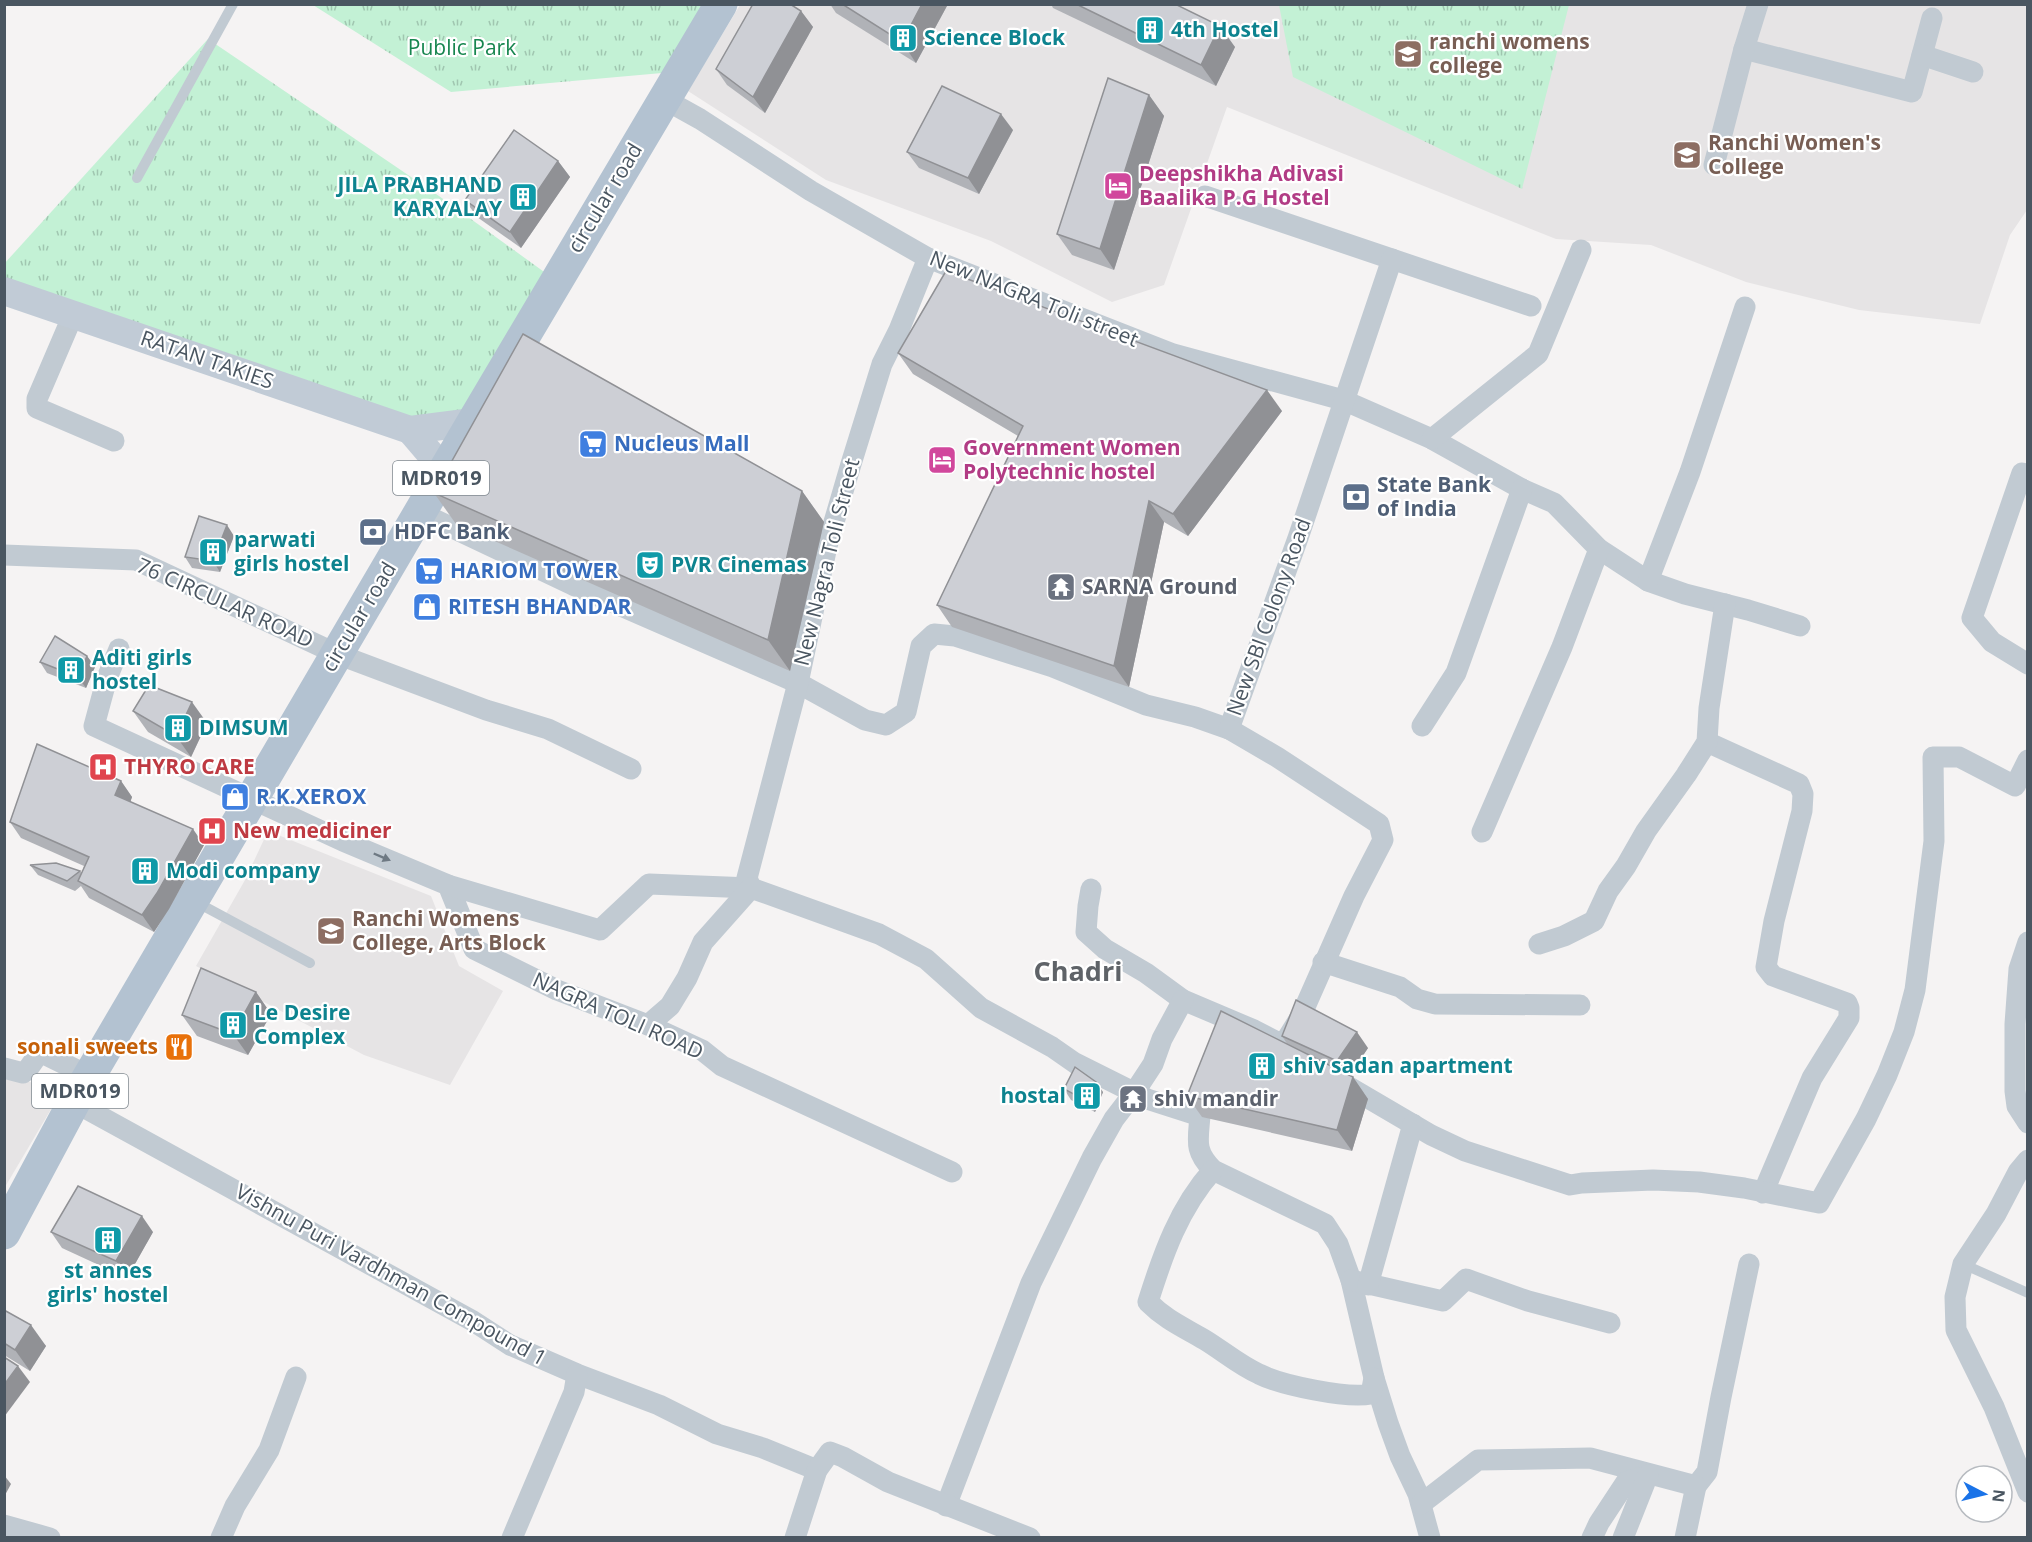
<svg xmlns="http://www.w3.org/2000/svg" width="2032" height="1542" font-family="'Open Sans',sans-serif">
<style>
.education{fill:#e6e4e5}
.grass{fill:url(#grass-tufts)}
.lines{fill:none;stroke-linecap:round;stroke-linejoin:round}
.lane{stroke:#c1cad2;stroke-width:10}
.street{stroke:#c1cad2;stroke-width:21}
.secondary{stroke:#c1cbd6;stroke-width:28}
.primary{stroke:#b3c2d1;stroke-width:33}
.wall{fill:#b0b2b7}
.shaded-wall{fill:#909195}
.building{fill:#cdcfd5;stroke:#909195;stroke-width:1.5}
.oneway{fill:#6e7983}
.labels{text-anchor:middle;stroke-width:4.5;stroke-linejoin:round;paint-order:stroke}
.shield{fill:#fff;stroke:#808990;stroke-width:1.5}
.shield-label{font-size:20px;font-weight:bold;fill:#4a5661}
.culture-label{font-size:21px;font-weight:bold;fill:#0d838f;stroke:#fff;text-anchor:start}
.education-label{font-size:21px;font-weight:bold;fill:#785e54;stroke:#fff;text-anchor:start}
.park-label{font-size:21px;fill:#17864f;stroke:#fff}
.hotel-label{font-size:21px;font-weight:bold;fill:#b23c85;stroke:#fff;text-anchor:start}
.street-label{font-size:21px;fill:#4a5661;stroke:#fff}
.shop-label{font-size:21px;font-weight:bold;fill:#366cbe;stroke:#fff;text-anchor:start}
.service-label{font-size:21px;font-weight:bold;fill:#4e5e75;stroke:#fff;text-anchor:start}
.worship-label{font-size:21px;font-weight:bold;fill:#5b616d;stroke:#fff;text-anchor:start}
.health-label{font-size:21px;font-weight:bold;fill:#be3a42;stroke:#fff;text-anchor:start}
.food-label{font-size:21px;font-weight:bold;fill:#c56008;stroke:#fff;text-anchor:end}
.district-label{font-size:27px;font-weight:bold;fill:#5f6368;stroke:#fff}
</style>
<defs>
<pattern id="grass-tufts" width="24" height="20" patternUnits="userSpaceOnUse" patternTransform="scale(1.5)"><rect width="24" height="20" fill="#c3f1d5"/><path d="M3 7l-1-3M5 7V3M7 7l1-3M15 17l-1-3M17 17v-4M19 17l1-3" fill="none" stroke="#a0c6b0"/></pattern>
</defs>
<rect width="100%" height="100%" fill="#f5f3f3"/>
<!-- education -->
<g class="education">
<polygon points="740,5 2027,5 2027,210 2010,235 1980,324 1859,310 1746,282 1651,245 1556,239 1227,107 1164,285 1112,302 991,241 826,180 688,91"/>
<polygon points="268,831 431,896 459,966 503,991 450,1085 364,1055 196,966 245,880"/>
<polygon points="5,1072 60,1094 5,1187"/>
</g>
<!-- grass -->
<g class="grass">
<polygon points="313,5 703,5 662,73 451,92"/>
<polygon points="1279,5 1569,5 1522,189 1293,77"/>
<polygon points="208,39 439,196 547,274 472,417 418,422 5,284 4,264"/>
</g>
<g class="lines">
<!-- lane -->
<g class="lane">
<polyline points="137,178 233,4"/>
<polyline points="196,902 310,963"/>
<polyline points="1963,1264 2028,1293"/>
</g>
<!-- street -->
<g class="street">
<polyline points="1744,49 1912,92 1932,18"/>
<polyline points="1922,55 1973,72"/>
<polyline points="664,99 700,119 811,191 928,258 1173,354 1343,400 1432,439 1522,489 1554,503 1599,549 1648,581 1685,594 1748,610 1800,626"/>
<polyline points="1714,165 1744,49 1758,4"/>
<polyline points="1205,196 1531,306"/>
<polyline points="73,315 37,399 37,408 114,441"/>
<polyline points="1432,439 1538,354 1581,250"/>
<polyline points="2022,473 1972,618 1992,642 2028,664"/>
<polyline points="421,513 573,585 798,683 865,720 886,725 906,712 921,646 934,634 955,636 1053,667 1146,705 1195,717 1229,729 1298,538 1392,259"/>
<polyline points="4,555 136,560 337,654 486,710 548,729 631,769"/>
<polyline points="1648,581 1690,472 1745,307"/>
<polyline points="119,649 107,678 94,726 343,841 448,885 474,949 557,990 648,1025 702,1050 722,1066 952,1172"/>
<polyline points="1422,726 1456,673 1522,489"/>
<polyline points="1707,742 1799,784 1803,794 1802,811 1774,921 1766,967 1773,976 1847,1003 1849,1008 1849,1018 1812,1078 1763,1193"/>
<polyline points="1482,832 1562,647 1599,549"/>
<polyline points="448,885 600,930 649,884 751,888 747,878 798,683 827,546 851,464 882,364 899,330 928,258"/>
<polyline points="1091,889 1088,906 1086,932 1105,949 1146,973 1183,1000 1254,1030 1283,1045 1301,1016 1354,896 1383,840 1379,824 1277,757 1229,729"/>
<polyline points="2028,942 2019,969 2015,1024 2015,1091 2017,1106 2028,1123"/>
<polyline points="1539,944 1564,936 1594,921 1608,891 1626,866 1646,831 1686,775 1707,742 1709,708 1725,604"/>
<polyline points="1323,962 1400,987 1417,999 1435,1004 1580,1005"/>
<path d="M648,1025L670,1006L687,978L703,942L751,888L879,934L926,959L981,1008L1052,1047L1075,1063L1147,1099L1200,1116C1198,1141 1194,1151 1213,1170L1325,1224L1338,1244L1351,1280L1374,1378L1388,1423L1400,1456L1418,1494L1430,1538"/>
<path d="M4,1068L23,1073C32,1068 33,1057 42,1053L89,1076"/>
<polyline points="1344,1084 1431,1135 1465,1151 1570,1185 1582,1183 1653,1180 1699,1182 1744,1188 1819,1203 1866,1119 1887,1075 1904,1032 1915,990 1934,841 1933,757 1959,757 2015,786 2028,760"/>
<polyline points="74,1102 473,1321 510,1345 577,1374 659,1405 717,1434 763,1448 817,1470"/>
<polyline points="2028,1160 2018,1172 1996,1214 1963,1264 1955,1297 1956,1330 1994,1407 2028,1492"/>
<path d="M1213,1170C1179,1208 1163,1254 1148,1302C1166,1320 1183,1327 1205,1340C1223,1351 1239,1365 1259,1374C1281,1385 1347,1399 1371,1394L1374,1378"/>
<polyline points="1351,1280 1443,1301 1466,1279 1528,1301 1610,1323"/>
<polyline points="1368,1285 1413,1124"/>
<polyline points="1696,1486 1707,1472 1721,1397 1749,1264"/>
<polyline points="1421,1504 1478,1460 1590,1458 1696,1486 1685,1538"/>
<polyline points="946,1506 1031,1283 1092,1158 1114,1119 1134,1093 1153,1064 1162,1039 1183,1000"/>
<polyline points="4,1525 50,1538"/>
<polyline points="221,1538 235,1506 269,1450 296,1377"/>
<polyline points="512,1538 574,1392 577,1374"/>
<polyline points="795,1538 817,1470 830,1452 843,1457 888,1482 1030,1538"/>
<polyline points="1592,1538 1599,1523 1626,1482 1648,1475"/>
<polyline points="1623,1538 1648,1475"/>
</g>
<!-- secondary -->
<g class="secondary">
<polyline points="4,291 410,430 473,422"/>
<polyline points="410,430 445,471"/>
</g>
<!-- primary -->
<polyline class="primary" points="4,1233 74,1102 473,422 721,4"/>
</g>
<!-- wall -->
<g class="wall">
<polygon points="830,4 948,4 916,63 836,13"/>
<polygon points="1051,4 1175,4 1235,47 1216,86 1053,8"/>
<polygon points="801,11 813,27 765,113 727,85 716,69"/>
<polygon points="1149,95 1164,116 1114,270 1072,255 1057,234"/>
<polygon points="1013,130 979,194 919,168 907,152"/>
<polygon points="558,161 570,177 521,248 477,217 465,200"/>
<polygon points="898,353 1282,411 1188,536 1164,522 1129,687 952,627 937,605 1018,436 913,374"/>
<polygon points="802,491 824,522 790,671 456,524 434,493"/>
<polygon points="234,536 220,572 192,568 185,557"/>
<polygon points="87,656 95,667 86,688 47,673 40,662"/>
<polygon points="133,711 207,723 191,757 148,732"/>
<polygon points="121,781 132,797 130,802 204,845 169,909 154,932 89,898 81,886 75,891 38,875 30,865 80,871 82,873 84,866 21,838 10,822"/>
<polygon points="256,992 271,1014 248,1055 197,1036 182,1015"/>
<polygon points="1282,1036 1368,1048 1349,1076 1353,1077 1368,1099 1352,1151 1202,1117 1187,1096 1288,1045"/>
<polygon points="1064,1089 1103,1092 1095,1112 1071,1100"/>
<polygon points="51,1232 153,1232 127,1278 62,1248"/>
<polygon points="4,1310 46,1346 30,1371 4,1355"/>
</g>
<!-- shaded-wall -->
<g class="shaded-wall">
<polygon points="922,4 948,4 916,63 902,42"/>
<polygon points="801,11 813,27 765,113 753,97"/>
<polygon points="1220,26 1235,47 1216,86 1201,65"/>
<polygon points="1149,95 1164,116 1114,270 1100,249"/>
<polygon points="1001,114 1013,130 979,194 968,178"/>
<polygon points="558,161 570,177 521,248 510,232"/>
<polygon points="1267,390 1282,411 1188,536 1173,514"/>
<polygon points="802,491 824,522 790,671 768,640"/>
<polygon points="1149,501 1164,522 1129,687 1114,666"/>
<polygon points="227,525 234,536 220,572 213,561"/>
<polygon points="87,656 95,667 86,688 78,677"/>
<polygon points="192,702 207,723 191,757 176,736"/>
<polygon points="121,781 132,797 127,812 115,795"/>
<polygon points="193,829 204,845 169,909 154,932 142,915"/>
<polygon points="256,992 271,1014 248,1055 233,1034"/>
<polygon points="1357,1032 1368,1048 1348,1078 1337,1061"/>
<polygon points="1353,1077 1368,1099 1352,1151 1337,1130"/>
<polygon points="1096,1082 1103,1092 1095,1112 1087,1101"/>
<polygon points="142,1216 153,1232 127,1278 116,1261"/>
<polygon points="31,1325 46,1346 30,1371 15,1350"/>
<polygon points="18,1366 30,1382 4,1417 4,1385"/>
<polygon points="4,1475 11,1484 4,1497"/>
</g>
<!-- building -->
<g class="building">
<polygon points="753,4 790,4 801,11 753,97 716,69"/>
<polygon points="842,4 922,4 902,42"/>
<polygon points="1076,4 1175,4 1220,26 1201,65"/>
<polygon points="1108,78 1149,95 1100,249 1057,234"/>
<polygon points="942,86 1001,114 968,178 907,152"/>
<polygon points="514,130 558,161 510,232 465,200"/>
<polygon points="946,271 1267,390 1173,514 1149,501 1114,666 937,605 1023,426 898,353"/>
<polygon points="523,334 802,491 768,640 434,493"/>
<polygon points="199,516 227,525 213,561 185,557"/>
<polygon points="55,636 87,656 78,677 40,662"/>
<polygon points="149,685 192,702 176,736 133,711"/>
<polygon points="37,744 121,781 115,795 193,829 157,893 142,915 78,881 89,857 10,822"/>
<polygon points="56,863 80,871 67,881 30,865"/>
<polygon points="201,968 256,992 233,1034 182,1015"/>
<polygon points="1296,1000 1357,1032 1337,1061 1282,1036"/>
<polygon points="1221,1011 1353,1077 1337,1130 1187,1096"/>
<polygon points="1075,1067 1096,1082 1087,1101 1064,1089"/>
<polygon points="78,1186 142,1216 116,1261 51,1232"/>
<polygon points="4,1310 31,1325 15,1350 4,1343"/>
<polygon points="4,1357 18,1366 4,1385"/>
</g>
<!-- one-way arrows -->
<defs><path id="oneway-solid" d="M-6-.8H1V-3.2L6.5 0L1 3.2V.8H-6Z" transform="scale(1.5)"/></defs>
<use class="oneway" href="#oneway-solid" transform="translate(382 857) rotate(23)"/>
<!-- icons -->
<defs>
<g id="building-square" transform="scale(1.5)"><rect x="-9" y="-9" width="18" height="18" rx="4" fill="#0f9aa8" stroke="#fff"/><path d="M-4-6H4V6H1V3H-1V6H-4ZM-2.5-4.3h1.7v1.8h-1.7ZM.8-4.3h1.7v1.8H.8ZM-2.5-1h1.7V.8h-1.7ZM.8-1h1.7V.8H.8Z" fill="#fff"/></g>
<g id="university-square" transform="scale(1.5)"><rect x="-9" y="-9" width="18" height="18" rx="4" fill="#8d6e63" stroke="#fff"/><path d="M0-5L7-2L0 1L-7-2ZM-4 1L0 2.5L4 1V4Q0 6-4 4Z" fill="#fff"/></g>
<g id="hotel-square" transform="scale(1.5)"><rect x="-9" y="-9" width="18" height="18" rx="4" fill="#d1479c" stroke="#fff"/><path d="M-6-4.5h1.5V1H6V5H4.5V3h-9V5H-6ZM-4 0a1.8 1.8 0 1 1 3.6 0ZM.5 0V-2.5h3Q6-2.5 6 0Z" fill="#fff"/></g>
<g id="supermarket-square" transform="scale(1.5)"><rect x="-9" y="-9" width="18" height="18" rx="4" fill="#3f7fe0" stroke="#fff"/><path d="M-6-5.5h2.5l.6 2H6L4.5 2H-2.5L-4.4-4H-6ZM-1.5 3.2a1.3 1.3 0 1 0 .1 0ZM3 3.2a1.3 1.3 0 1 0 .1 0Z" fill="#fff"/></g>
<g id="bank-square" transform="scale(1.5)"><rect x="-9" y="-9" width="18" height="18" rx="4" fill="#5c6f8a" stroke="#fff"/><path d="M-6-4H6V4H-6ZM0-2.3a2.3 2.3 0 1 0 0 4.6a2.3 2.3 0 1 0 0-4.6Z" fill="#fff"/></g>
<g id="theatre-square" transform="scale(1.5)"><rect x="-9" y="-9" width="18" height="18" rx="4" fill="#0f9aa8" stroke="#fff"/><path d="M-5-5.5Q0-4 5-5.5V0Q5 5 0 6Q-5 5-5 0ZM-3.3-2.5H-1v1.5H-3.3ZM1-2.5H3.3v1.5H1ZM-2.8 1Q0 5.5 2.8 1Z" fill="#fff"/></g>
<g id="temple-square" transform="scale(1.5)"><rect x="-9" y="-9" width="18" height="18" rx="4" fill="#6b7280" stroke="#fff"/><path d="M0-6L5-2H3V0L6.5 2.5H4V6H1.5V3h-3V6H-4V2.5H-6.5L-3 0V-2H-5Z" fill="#fff"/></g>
<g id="shop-square" transform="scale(1.5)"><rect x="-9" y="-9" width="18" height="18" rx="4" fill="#3f7fe0" stroke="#fff"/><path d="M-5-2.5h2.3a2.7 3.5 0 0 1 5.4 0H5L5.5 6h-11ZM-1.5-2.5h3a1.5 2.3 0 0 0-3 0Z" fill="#fff"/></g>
<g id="hospital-square" transform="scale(1.5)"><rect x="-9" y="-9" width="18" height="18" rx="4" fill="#e0444e" stroke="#fff"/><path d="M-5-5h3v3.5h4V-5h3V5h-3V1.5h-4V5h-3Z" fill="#fff"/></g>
<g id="restaurant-square" transform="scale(1.5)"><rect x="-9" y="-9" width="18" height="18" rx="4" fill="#e8710a" stroke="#fff"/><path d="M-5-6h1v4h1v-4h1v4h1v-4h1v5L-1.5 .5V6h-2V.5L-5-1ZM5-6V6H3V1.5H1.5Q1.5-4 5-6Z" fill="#fff"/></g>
</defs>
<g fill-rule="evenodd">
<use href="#building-square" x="1150" y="30"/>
<use href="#building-square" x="903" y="38"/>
<use href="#university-square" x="1408" y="54"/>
<use href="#university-square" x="1687" y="155"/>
<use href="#hotel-square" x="1118" y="186"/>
<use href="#building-square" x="523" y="197"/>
<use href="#supermarket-square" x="593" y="444"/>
<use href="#hotel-square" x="942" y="460"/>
<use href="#bank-square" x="1356" y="497"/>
<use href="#bank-square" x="373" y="532"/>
<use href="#building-square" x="213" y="552"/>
<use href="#theatre-square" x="650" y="565"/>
<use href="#supermarket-square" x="429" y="571"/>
<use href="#temple-square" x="1061" y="587"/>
<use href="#shop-square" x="427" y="607"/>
<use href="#building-square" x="71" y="670"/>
<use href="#building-square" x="178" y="728"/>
<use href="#hospital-square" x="103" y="767"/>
<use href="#shop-square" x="235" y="797"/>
<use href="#hospital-square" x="212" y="831"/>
<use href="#building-square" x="145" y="871"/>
<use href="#university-square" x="331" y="931"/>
<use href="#building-square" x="233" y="1025"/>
<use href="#restaurant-square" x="179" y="1047"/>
<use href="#building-square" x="1262" y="1066"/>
<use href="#building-square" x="1087" y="1096"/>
<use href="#temple-square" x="1133" y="1099"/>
<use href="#building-square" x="108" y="1240"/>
</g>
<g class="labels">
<!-- shield labels -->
<g class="shield">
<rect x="393" y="461" width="96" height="34" rx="4.5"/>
<rect x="32" y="1074" width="96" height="34" rx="4.5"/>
</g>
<g class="shield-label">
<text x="441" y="485">MDR019</text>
<text x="80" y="1098">MDR019</text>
</g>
<!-- culture labels -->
<g class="culture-label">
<text x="1171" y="37">4th Hostel</text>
<text x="924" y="45">Science Block</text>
<text x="502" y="192" text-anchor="end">JILA PRABHAND<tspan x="502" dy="24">KARYALAY</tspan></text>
<text x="234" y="547">parwati<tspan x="234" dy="24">girls hostel</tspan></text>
<text x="671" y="572">PVR Cinemas</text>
<text x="92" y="665">Aditi girls<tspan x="92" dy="24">hostel</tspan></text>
<text x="199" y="735">DIMSUM</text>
<text x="166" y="878">Modi company</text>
<text x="254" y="1020">Le Desire<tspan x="254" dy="24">Complex</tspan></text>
<text x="1283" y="1073">shiv sadan apartment</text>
<text x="1066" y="1103" text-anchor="end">hostal</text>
<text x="108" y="1278" text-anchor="middle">st annes<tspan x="108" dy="24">girls' hostel</tspan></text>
</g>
<!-- education labels -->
<g class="education-label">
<text x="1429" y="49">ranchi womens<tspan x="1429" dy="24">college</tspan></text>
<text x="1708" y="150">Ranchi Women's<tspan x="1708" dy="24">College</tspan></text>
<text x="352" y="926">Ranchi Womens<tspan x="352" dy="24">College, Arts Block</tspan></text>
</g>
<!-- park labels -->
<g class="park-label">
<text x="462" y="55">Public Park</text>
</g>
<!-- hotel labels -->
<g class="hotel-label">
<text x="1139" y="181">Deepshikha Adivasi<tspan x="1139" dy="24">Baalika P.G Hostel</tspan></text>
<text x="963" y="455">Government Women<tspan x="963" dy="24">Polytechnic hostel</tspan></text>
</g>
<!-- street labels -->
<g class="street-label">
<text transform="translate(605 198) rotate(-59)" y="7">circular road</text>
<text transform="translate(1034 299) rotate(22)" y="7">New NAGRA Toli street</text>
<text transform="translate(207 360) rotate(19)" y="7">RATAN TAKIES</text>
<text transform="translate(827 562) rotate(-76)" y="7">New Nagra Toli Street</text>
<text transform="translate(225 603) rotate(24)" y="7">76 CIRCULAR ROAD</text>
<text transform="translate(359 617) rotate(-59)" y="7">circular road</text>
<text transform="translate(1269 617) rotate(-70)" y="7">New SBI Colony Road</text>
<text transform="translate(618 1016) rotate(24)" y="7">NAGRA TOLI ROAD</text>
<text transform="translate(391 1275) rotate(29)" y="7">Vishnu Puri Vardhman Compound 1</text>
</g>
<!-- shop labels -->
<g class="shop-label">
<text x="614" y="451">Nucleus Mall</text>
<text x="450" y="578">HARIOM TOWER</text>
<text x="448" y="614">RITESH BHANDAR</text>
<text x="256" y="804">R.K.XEROX</text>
</g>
<!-- service labels -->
<g class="service-label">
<text x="1377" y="492">State Bank<tspan x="1377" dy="24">of India</tspan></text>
<text x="394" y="539">HDFC Bank</text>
</g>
<!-- worship labels -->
<g class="worship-label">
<text x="1082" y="594">SARNA Ground</text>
<text x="1154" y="1106">shiv mandir</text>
</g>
<!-- health labels -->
<g class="health-label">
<text x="124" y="774">THYRO CARE</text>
<text x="233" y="838">New mediciner</text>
</g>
<!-- food labels -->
<g class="food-label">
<text x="158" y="1054">sonali sweets</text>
</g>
<!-- district labels -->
<g class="district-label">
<text x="1078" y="981">Chadri</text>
</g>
</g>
<!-- border -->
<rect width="2032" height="1542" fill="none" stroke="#4a5661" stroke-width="12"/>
<!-- north arrow -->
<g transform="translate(1984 1494) rotate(97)"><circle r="28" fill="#ffffff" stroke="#b7bbc0" stroke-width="1.5"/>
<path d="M0-4.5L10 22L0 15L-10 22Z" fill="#1a73e8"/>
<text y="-9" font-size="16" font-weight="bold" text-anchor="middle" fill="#4a5661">N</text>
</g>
</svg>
